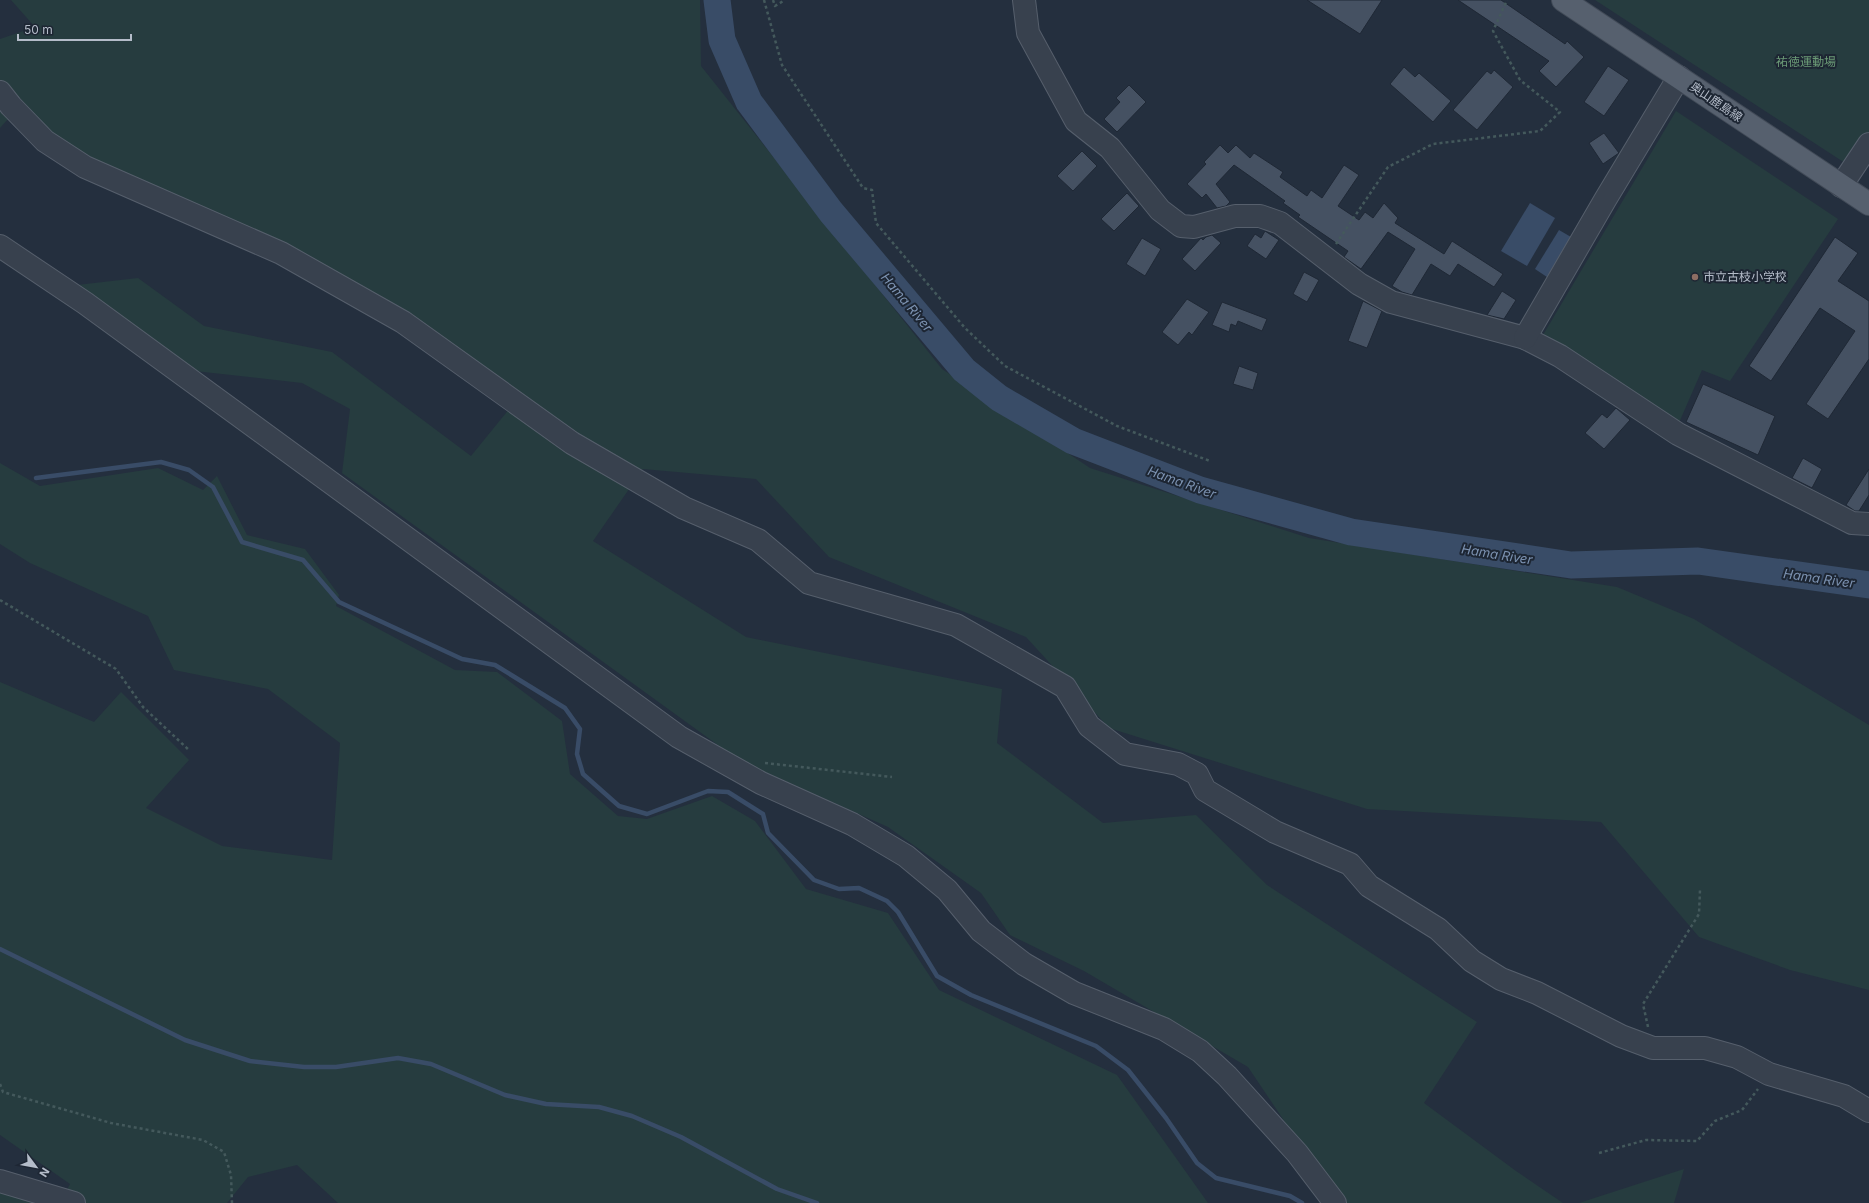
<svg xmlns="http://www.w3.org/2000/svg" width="1869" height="1203" font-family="Inter,'Noto Sans JP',sans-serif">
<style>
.green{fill:#263c3f}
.water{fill:#394c67}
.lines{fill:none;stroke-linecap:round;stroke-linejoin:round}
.stream{stroke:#394c67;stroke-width:4.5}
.river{stroke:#394c67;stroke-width:27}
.building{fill:#455162;stroke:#1f2835}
.minor-casing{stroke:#565f6c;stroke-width:24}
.major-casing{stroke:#414a57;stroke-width:24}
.path{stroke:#44595c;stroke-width:2.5;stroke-dasharray:3 3;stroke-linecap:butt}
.minor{stroke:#38414e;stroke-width:22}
.major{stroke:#56606e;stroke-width:22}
.education-dot{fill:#8d6e63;stroke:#1d2633;stroke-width:1.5}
.labels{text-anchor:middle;stroke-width:4;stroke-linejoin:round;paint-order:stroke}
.park-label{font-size:12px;fill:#6b9a76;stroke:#1d2633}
.street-label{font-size:12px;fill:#b4bcc9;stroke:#1d2633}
.poi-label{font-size:12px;fill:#b4bcc9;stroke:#1d2633;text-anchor:start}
.water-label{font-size:13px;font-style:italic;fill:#7c92b1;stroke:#1d2633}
</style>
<rect width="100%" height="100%" fill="#242f3e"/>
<!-- green -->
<g class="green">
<polygon points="11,0 700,0 701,66 942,369 1090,468 1309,538 1617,587 1694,619 1869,725 1869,990 1790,970 1699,937 1601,822 1367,809 1109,728 1026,637 829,557 756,479 643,469 593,541 746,637 1002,689 997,743 1103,823 1196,815 1267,885 1477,1022 1424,1103 1516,1171 1563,1203 1344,1203 1305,1152 1248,1067 1084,971 1010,935 981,893 888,827 740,761 342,473 350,409 302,383 195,371 77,285 138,278 204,326 332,352 471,456 519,397 318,281 79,176 8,119 0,128 0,39 35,27"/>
<polygon points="1595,0 1869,0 1869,132 1848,165"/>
<polygon points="1676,111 1838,219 1730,381 1702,370 1678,425 1543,335"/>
<polygon points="0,463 40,486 158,468 203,490 217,476 247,535 305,549 339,595 336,606 455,670 497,672 562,721 570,774 618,816 647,819 712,796 755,821 806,889 888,913 939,990 1117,1075 1208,1203 338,1203 297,1165 248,1177 227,1203 60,1203 70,1184 0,1135 0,682 94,722 121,692 189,760 146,808 222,846 332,860 340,743 268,689 174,670 148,616 30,563 0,544"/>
<polygon points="1684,1169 1674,1203 1579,1203"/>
<polygon points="0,1181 51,1203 0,1203"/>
</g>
<!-- water -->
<g class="water">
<polygon points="1530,203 1555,218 1527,266 1501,251"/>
<polygon points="1559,230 1571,237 1547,277 1535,269"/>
</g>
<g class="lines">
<!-- stream -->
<g class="stream">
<polyline points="36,478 161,462 189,470 213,487 242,542 303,560 339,602 462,659 495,665 565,708 580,729 577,754 583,774 619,806 647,814 708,791 728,792 763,814 768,833 814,880 839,889 859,888 887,901 898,912 937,976 971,995 1096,1046 1128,1070 1166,1118 1197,1163 1216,1178 1290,1196 1302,1203"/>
<polyline points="0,949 185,1040 250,1061 304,1067 336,1067 398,1058 431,1064 505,1095 546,1104 599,1107 632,1116 681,1137 777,1189 817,1203"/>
</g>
<!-- river -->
<polyline class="river" points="717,0 722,40 749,102 831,212 964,370 999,398 1073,441 1200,490 1351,532 1571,565 1698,561 1869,585"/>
</g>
<!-- building -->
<g class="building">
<polygon points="1307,0 1382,0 1360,34"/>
<polygon points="1458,0 1501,0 1565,44 1567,41 1584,57 1556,87 1539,71 1549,61"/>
<polygon points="1608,66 1629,80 1604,116 1584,102"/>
<polygon points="1404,67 1415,77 1419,73 1451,101 1433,122 1390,84"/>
<polygon points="1494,70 1513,87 1477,130 1453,110 1487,71 1491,74"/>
<polygon points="1129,85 1146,102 1117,132 1104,119 1120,102 1116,98"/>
<polygon points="1604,133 1619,153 1603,164 1589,143"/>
<polygon points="1220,145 1228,153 1236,145 1250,158 1254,153 1283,172 1280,177 1307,196 1311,190 1322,198 1344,165 1359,175 1338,206 1359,220 1365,212 1373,218 1384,203 1398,218 1395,223 1444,254 1452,241 1503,274 1494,287 1458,264 1450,276 1431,264 1412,295 1402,292 1392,286 1415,249 1388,232 1361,269 1344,257 1348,251 1298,217 1300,215 1283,203 1285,201 1234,165 1216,184 1230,202 1226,206 1217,208 1206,194 1202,198 1187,184 1206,164 1204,162"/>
<polygon points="1082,151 1097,166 1073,191 1057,176"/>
<polygon points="1127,193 1139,206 1114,231 1101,219"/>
<polygon points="1265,231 1279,240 1266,259 1247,246 1255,234 1261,238"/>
<polygon points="1212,235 1221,243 1195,271 1182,259 1201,238 1203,240 1206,237"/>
<polygon points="1835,237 1858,253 1838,281 1869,301 1869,359 1828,419 1806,404 1855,331 1820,308 1771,381 1749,366"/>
<polygon points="1142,238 1161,249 1145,276 1126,264"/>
<polygon points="1304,272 1319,280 1307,302 1293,294"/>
<polygon points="1502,291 1516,300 1504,319 1487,315"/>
<polygon points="1187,299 1209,312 1192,335 1189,332 1178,345 1162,332"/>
<polygon points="1363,301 1382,311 1367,348 1348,341"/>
<polygon points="1222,302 1267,319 1262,331 1238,321 1236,326 1231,324 1229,332 1212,325"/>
<polygon points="1239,366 1258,373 1253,390 1233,384"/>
<polygon points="1703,384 1775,416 1758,455 1686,422"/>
<polygon points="1616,408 1630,420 1604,449 1585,433 1602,414 1607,418"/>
<polygon points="1803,458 1822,469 1812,488 1792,478"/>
<polygon points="1869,469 1869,495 1859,511 1855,511 1846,505"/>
</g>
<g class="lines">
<!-- minor casing -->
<g class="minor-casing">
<g id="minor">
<polyline points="1024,0 1028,33 1076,121 1110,148 1160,210 1181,226 1194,227 1235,216 1260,216 1280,223 1359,284 1391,302 1525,338 1560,356 1678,434 1852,523 1869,524"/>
<polyline points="0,92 11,106 45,141 85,167 281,253 403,322 572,443 684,508 758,540 809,583 956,625 1065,687 1089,726 1125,754 1178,764 1197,774 1205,790 1275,832 1350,864 1369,886 1438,929 1472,961 1501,979 1537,993 1621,1036 1653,1048 1705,1048 1737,1057 1769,1074 1844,1096 1869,1111"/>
<polyline points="1841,186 1869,144"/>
<polyline points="0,246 85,303 679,737 761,783 852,824 906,856 947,890 981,931 1024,964 1074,993 1164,1029 1200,1051 1227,1076 1297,1153 1335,1203"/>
<polyline points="1525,338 1605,200 1679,77"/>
<polyline points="0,1181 74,1203"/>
</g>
</g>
<!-- major casing -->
<g class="major-casing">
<polyline id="major" points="1563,0 1869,204"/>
</g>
<!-- path -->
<g class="path">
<polyline points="764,0 782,65 863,188 872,190 876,223 965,328 1005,366 1117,426 1210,461"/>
<polyline points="773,0 775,6 785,0"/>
<polyline points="1336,244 1388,167 1433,144 1540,131 1560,112 1520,80 1493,31 1507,0"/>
<polyline points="0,600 116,669 143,707 190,751"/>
<polyline points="765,763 892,777"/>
<polyline points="1648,1027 1643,1004 1699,914 1700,890"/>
<polyline points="0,1084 3,1092 111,1123 203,1140 224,1152 231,1175 232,1203"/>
<polyline points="1599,1153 1646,1140 1697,1141 1715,1121 1742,1110 1758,1089"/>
</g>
<!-- minor -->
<use href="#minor" class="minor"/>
<!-- major -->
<use href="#major" class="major"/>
</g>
<!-- markers -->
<circle class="education-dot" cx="1695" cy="277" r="4"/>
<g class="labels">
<!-- park labels -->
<g class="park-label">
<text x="1806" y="66">祐徳運動場</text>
</g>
<!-- street labels -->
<g class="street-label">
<text transform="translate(1716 102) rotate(34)" y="4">奥山鹿島線</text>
</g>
<!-- poi labels -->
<g class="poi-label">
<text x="1703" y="281">市立古枝小学校</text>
</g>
<!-- water labels -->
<g class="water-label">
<text transform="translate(907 302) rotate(50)" y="5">Hama River</text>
<text transform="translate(1182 482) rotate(20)" y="5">Hama River</text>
<text transform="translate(1497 554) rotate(9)" y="5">Hama River</text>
<text transform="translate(1819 578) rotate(8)" y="5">Hama River</text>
</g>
</g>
<!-- north arrow -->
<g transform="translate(36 1167) rotate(122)" stroke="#1d2633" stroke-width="3" paint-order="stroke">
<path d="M0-3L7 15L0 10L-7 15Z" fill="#b4bcc9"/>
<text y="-6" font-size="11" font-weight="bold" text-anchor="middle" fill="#b4bcc9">N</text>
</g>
<!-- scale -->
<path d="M18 34v6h113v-6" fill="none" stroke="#b4bcc9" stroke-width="2"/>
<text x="24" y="34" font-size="12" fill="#b4bcc9" stroke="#1d2633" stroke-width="3" paint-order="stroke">50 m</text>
</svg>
